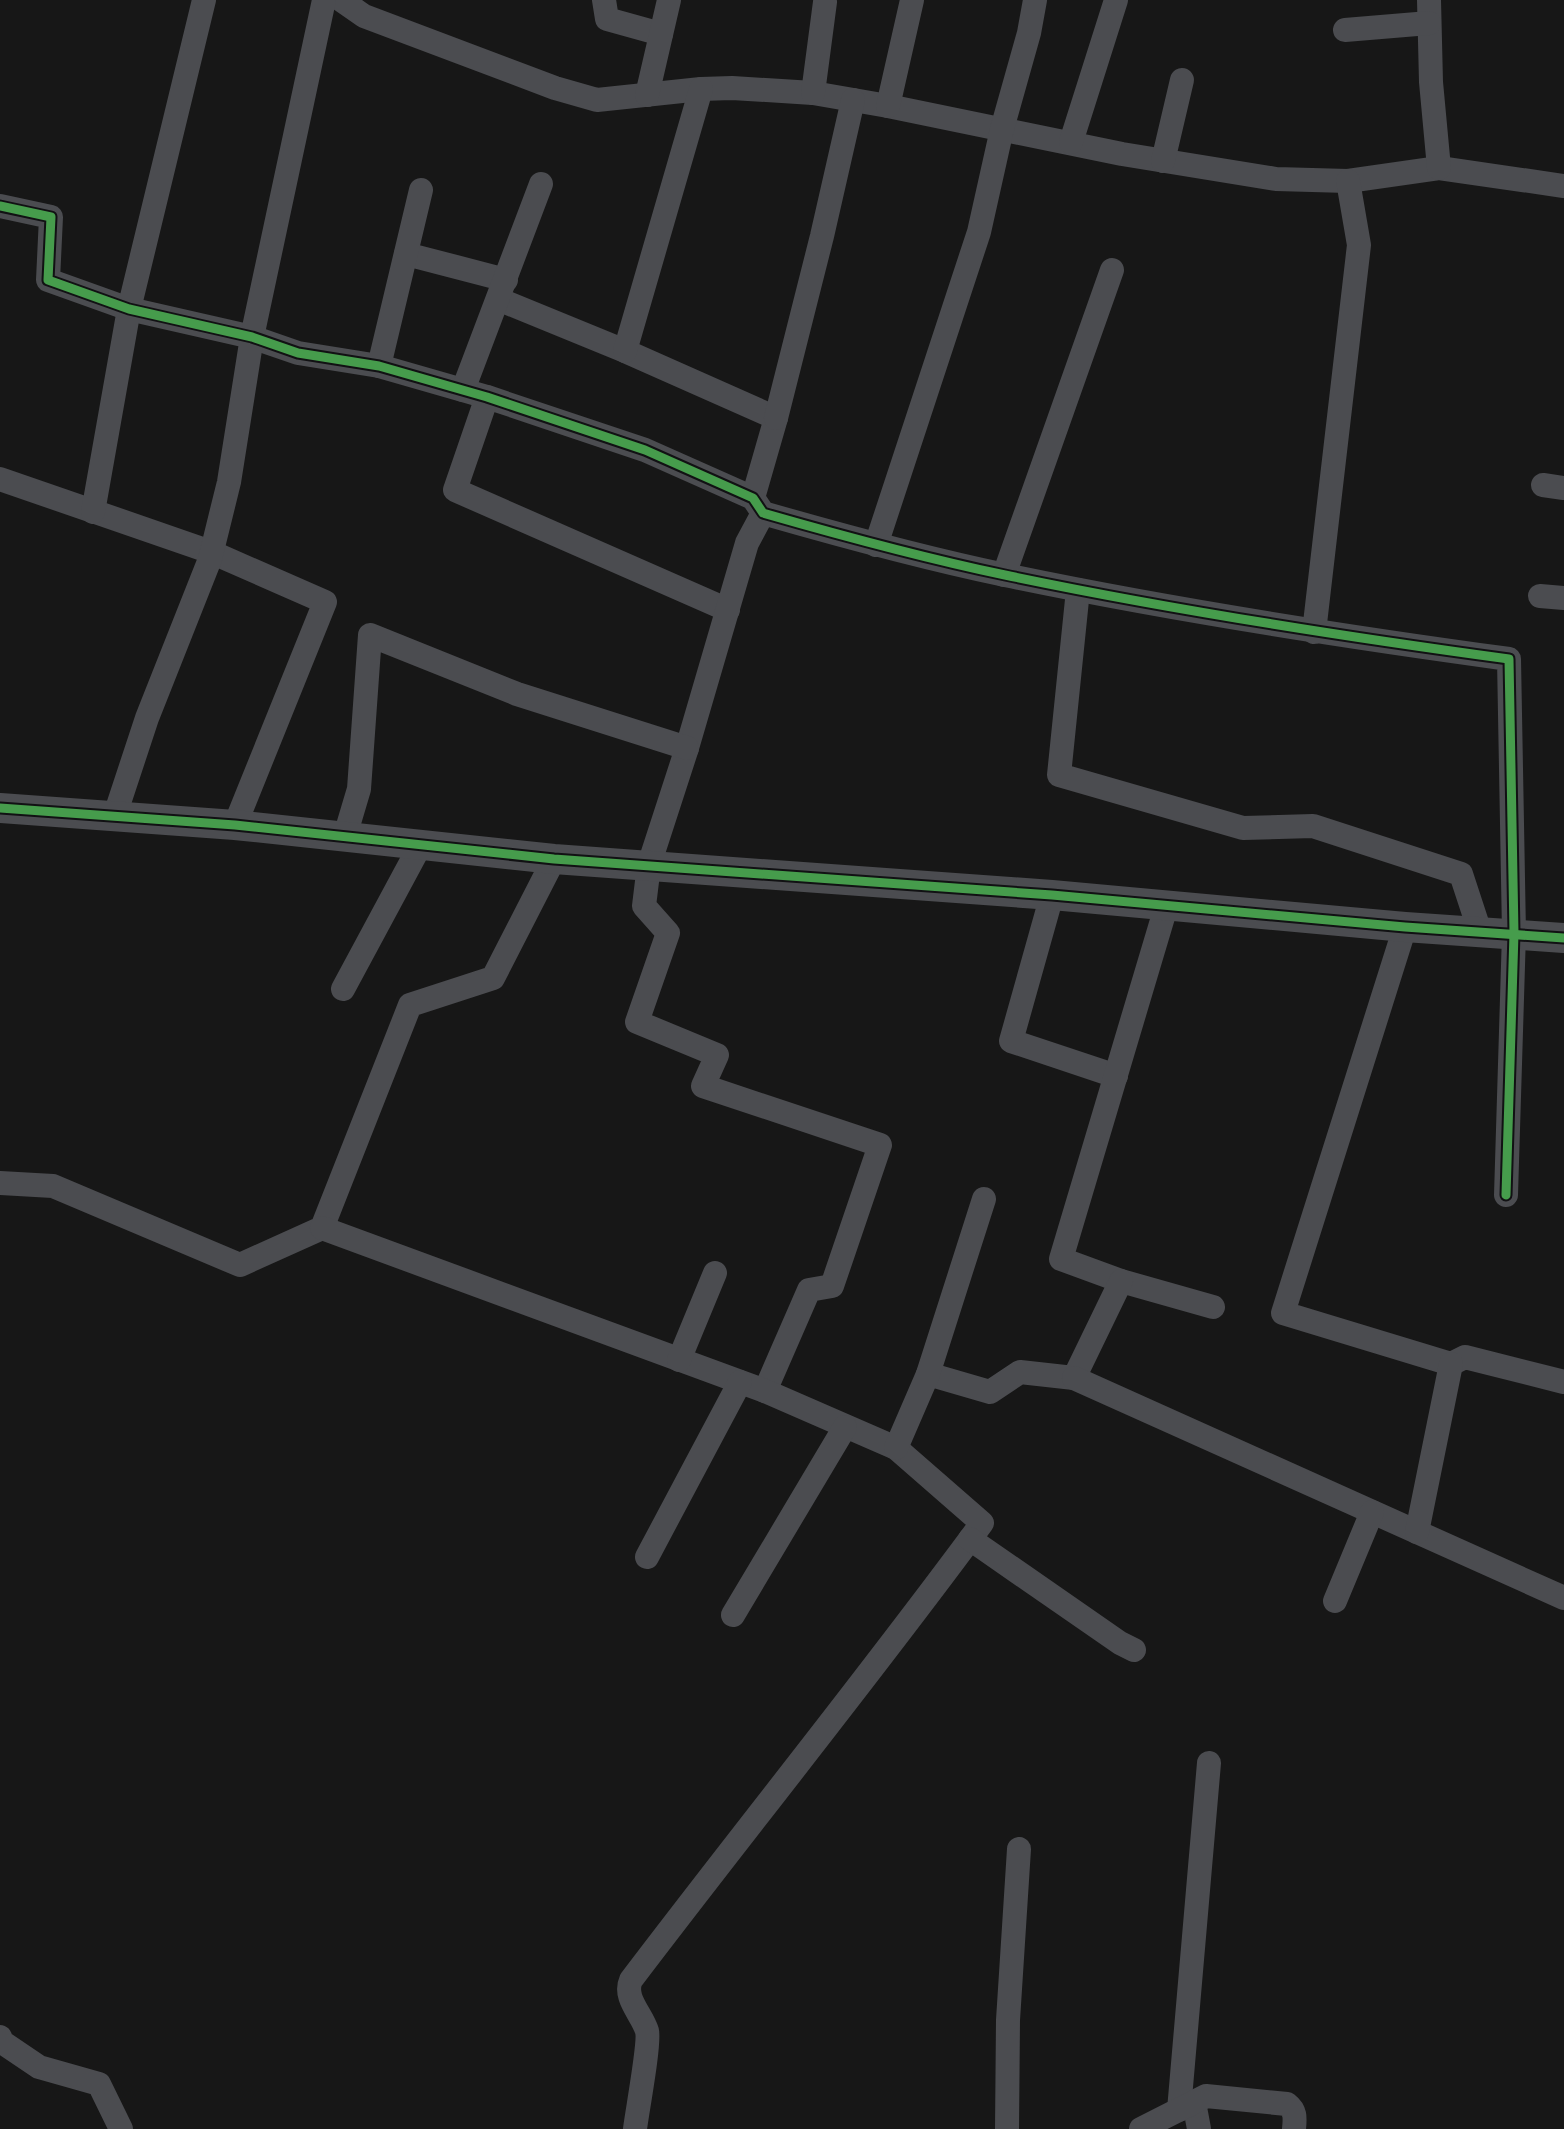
<svg xmlns="http://www.w3.org/2000/svg" width="1564" height="2129" font-family="'PT Sans',sans-serif">
<style>
.lines{fill:none;stroke-linecap:round;stroke-linejoin:round}
.minor{stroke:#4b4c50;stroke-width:24}
.tertiary{stroke:#4b4c50;stroke-width:30}
.cycleway-casing{stroke:#111113;stroke-width:13}
.cycleway{stroke:#469c4c;stroke-width:9}
</style>
<rect width="100%" height="100%" fill="#171717"/>
<g class="lines">
<!-- minor -->
<g class="minor">
<polyline points="341,0 364,16 555,88 597,100 701,89 732,88 813,93 888,106 1122,154 1276,179 1348,181 1439,168 1564,186"/>
<polyline points="604,0 607,19 661,34"/>
<polyline points="1429,0 1431,82 1439,168"/>
<polyline points="1345,30 1429,23"/>
<polyline points="813,93 825,2"/>
<polyline points="647,95 669,0"/>
<polyline points="888,106 912,0"/>
<polyline points="1071,142 1116,0"/>
<polyline points="1163,161 1182,80"/>
<path d="M0,206L51,217L48,280L129,309L252,337L298,353L379,366L487,397L645,450L753,498L763,513C843,536 924,558 1005,575C1172,610 1340,636 1509,659L1514,933L1506,1195"/>
<polyline points="406,254 506,280"/>
<polyline points="498,299 625,351 776,418 753,498"/>
<polyline points="625,351 701,89"/>
<polyline points="379,366 421,190"/>
<polyline points="463,390 541,184"/>
<polyline points="487,397 455,490 728,610"/>
<polyline points="776,418 822,236 853,100"/>
<polyline points="0,479 211,552 325,602 235,825"/>
<polyline points="1543,485 1564,488"/>
<polyline points="93,512 129,309 204,0"/>
<polyline points="763,513 747,543 687,748 649,865 644,906 668,933 637,1022 717,1055 703,1086 880,1145 832,1286 809,1290 765,1391"/>
<polyline points="876,545 979,232 1002,129 1029,33 1035,0"/>
<polyline points="1004,575 1112,270"/>
<polyline points="1078,590 1059,775 1243,828 1313,826 1461,874 1480,932"/>
<polyline points="1540,596 1564,598"/>
<polyline points="1314,632 1359,245 1348,181"/>
<polyline points="115,815 147,718 210,559 229,482 252,337 324,0"/>
<polyline points="345,836 359,789 370,635 517,694 687,748"/>
<polyline points="1052,895 1011,1041 1116,1076"/>
<polyline points="1166,907 1061,1259 1121,1281 1213,1307"/>
<polyline points="1405,927 1283,1313 1451,1364 1465,1357 1564,1382"/>
<polyline points="343,989 421,844"/>
<polyline points="0,1183 53,1186 240,1265 322,1228 410,1005 493,978 554,859"/>
<path d="M322,1228L765,1391L896,1448L982,1523C868,1678 747,1827 631,1980C623,1998 642,2014 647,2031C650,2043 637,2112 635,2129"/>
<polyline points="679,1360 715,1273"/>
<polyline points="928,1374 990,1392 1020,1372 1074,1378 1121,1281"/>
<polyline points="1074,1378 1564,1598"/>
<polyline points="896,1448 928,1374 984,1199"/>
<polyline points="1417,1532 1451,1364"/>
<polyline points="970,1539 1120,1643 1134,1650"/>
<polyline points="647,1557 740,1382"/>
<polyline points="1335,1601 1372,1512"/>
<polyline points="733,1615 845,1427"/>
<polyline points="0,2037 2,2042 39,2067 99,2084 121,2129"/>
<polyline points="1194,2102 1199,2129"/>
<polyline points="1179,2110 1209,1763"/>
<polyline points="1007,2129 1008,2020 1019,1849"/>
<path d="M1141,2129L1206,2096L1287,2104C1296,2111 1295,2118 1294,2129"/>
</g>
<!-- tertiary -->
<polyline class="tertiary" points="0,808 235,825 554,859 1052,895 1405,927 1564,938"/>
<!-- cycleway casing -->
<g class="cycleway-casing">
<g id="cycleway">
<path d="M0,206L51,217L48,280L129,309L252,337L298,353L379,366L487,397L645,450L753,498L763,513C843,536 924,558 1005,575C1172,610 1340,636 1509,659L1514,933L1506,1195"/>
<polyline points="0,808 235,825 554,859 1052,895 1405,927 1564,938"/>
</g>
</g>
<!-- cycleway -->
<use href="#cycleway" class="cycleway"/>
</g>
</svg>
